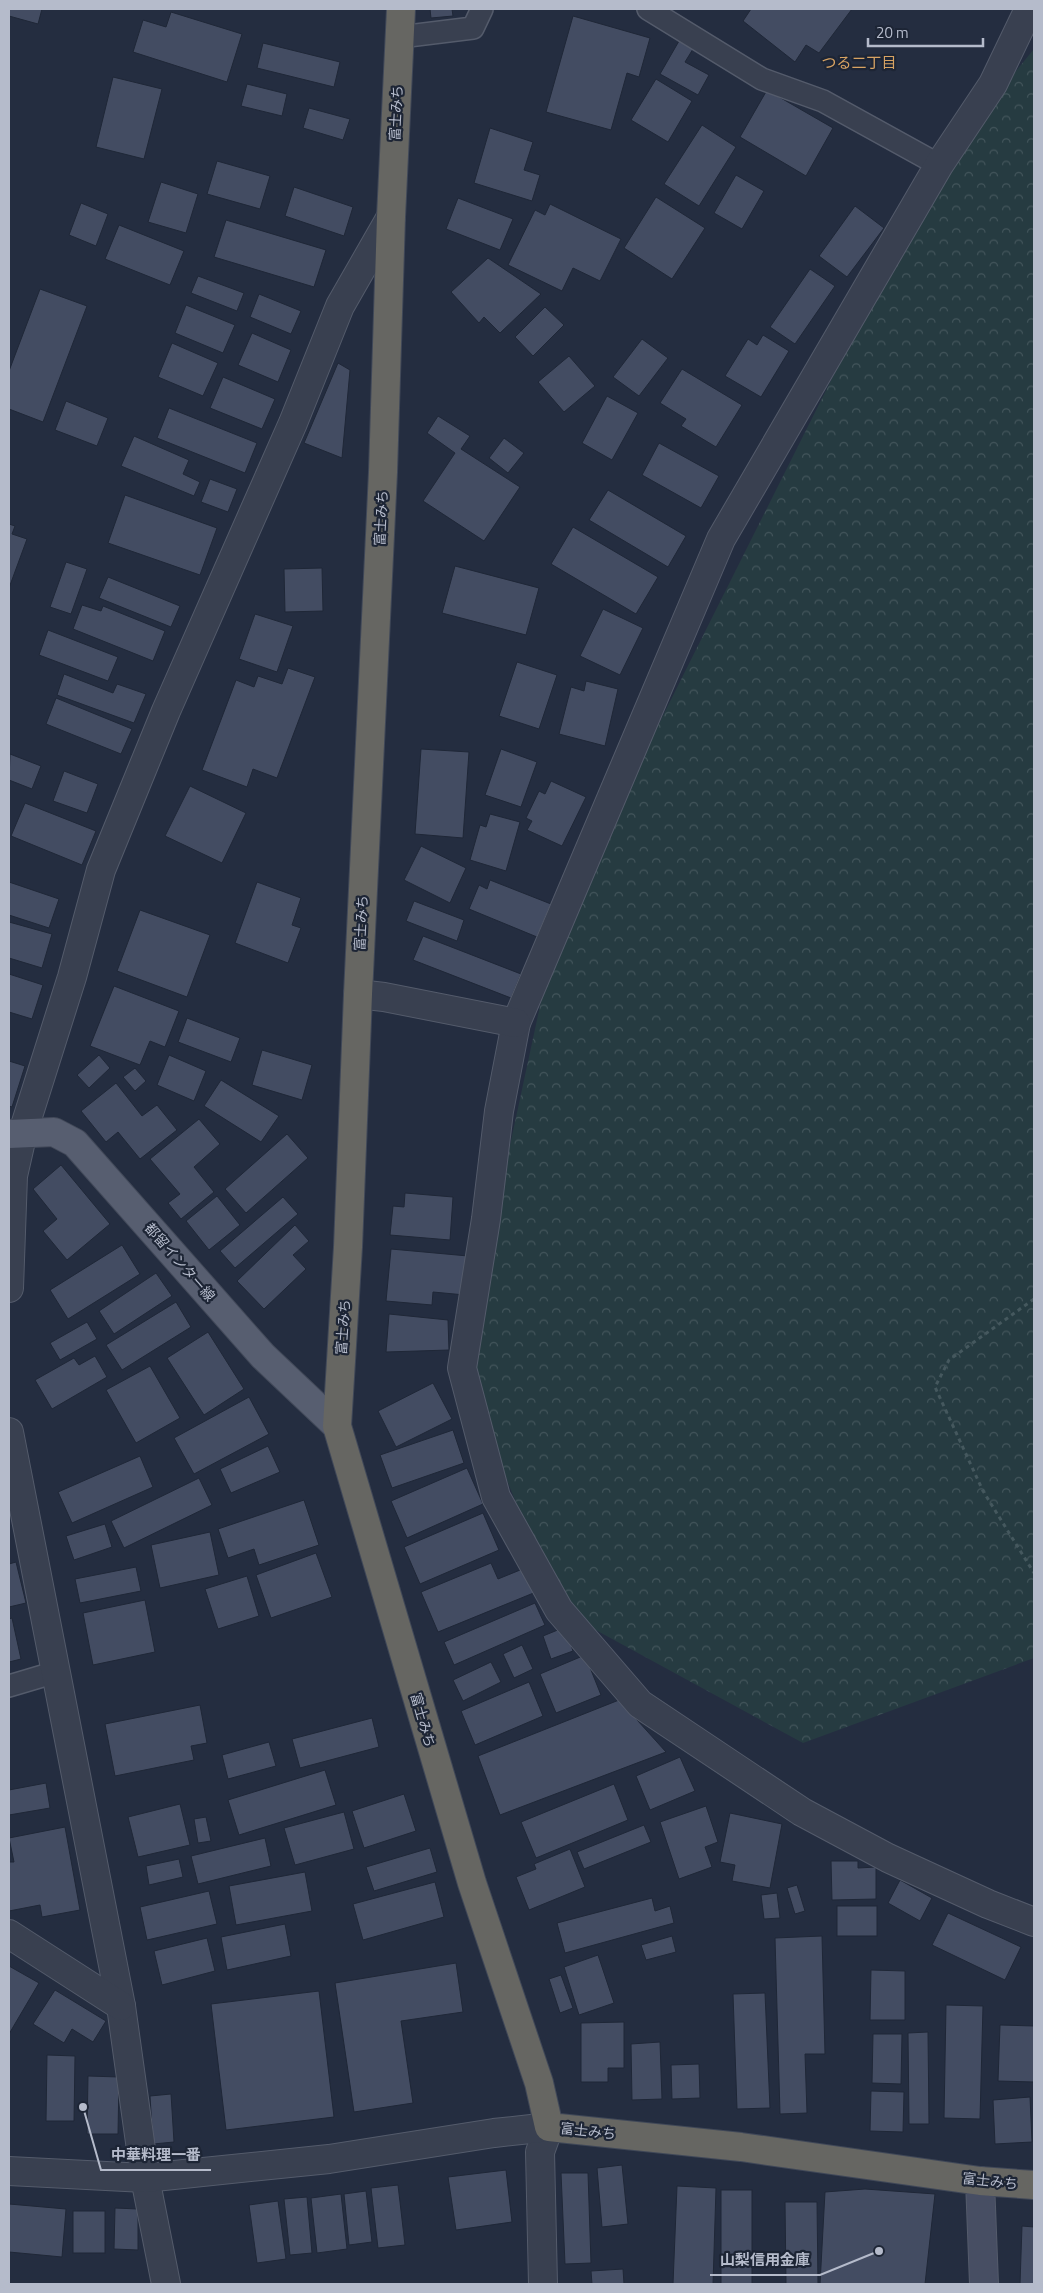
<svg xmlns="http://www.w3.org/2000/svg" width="1043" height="2293" font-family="'Titillium Web','Noto Sans JP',sans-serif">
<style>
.forest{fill:url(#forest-crowns)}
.building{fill:#434c62;stroke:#1f2737}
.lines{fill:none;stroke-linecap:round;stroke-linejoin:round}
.service-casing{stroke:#545b6b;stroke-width:24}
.minor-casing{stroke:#545b6b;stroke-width:30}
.tertiary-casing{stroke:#545b6b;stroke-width:30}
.secondary-casing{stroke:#545b6b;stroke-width:30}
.primary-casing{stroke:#424959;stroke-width:30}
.trunk-casing{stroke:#404858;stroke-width:30}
.path{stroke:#45585e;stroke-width:3;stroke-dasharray:4 4;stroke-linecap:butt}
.service{stroke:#394050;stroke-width:21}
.minor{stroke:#394050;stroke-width:28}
.tertiary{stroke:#394050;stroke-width:28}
.secondary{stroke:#474e63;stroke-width:28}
.primary{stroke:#575e70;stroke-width:28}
.trunk{stroke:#666662;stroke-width:28}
.labels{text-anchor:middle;stroke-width:4.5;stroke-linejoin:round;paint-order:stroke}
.street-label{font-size:14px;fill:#b5bbcb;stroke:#1d2535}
.neighbourhood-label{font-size:15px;fill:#d8a363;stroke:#1d2535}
.leader{fill:none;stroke:#b5bbcb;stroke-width:2}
.callout-dot{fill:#b5bbcb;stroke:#1d2535;stroke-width:2}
.callout-label{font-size:15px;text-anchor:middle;font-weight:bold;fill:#b5bbcb;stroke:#1d2535;stroke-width:4.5;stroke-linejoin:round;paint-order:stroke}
</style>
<defs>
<pattern id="forest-crowns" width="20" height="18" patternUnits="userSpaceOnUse" patternTransform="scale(1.25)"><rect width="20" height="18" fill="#263b41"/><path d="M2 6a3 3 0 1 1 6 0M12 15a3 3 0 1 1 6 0" fill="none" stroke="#43555b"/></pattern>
</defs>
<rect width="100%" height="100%" fill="#242d40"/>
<!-- forest -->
<polygon class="forest" points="1034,49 1034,1658 803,1743 559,1610 462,1368 557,927 939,165"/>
<!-- building -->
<g class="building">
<polygon points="9,9 42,9 38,24 9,16"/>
<polygon points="430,9 452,9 453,16 431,18"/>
<polygon points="751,9 852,9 819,53 806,45 795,62 743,21"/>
<polygon points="171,12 242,34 227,82 133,52 143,20 166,27"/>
<polygon points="573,16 650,38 639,77 627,73 611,130 546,112"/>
<polygon points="679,41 693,49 685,62 709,75 698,95 660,74"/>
<polygon points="263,43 340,62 334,87 257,68"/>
<polygon points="113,77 162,89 144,159 96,147"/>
<polygon points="656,79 692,101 668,142 631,120"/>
<polygon points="247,84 287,94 282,116 241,106"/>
<polygon points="767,90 833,128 806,176 740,137"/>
<polygon points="309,108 350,119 343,140 303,128"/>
<polygon points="702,125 736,147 699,206 664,184"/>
<polygon points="490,128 533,142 524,170 540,175 532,201 474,183"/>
<polygon points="217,161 270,176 260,209 207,194"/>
<polygon points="736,175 764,191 742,229 714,213"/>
<polygon points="161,182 198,194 186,233 148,222"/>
<polygon points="294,187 353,207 344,236 285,216"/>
<polygon points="656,197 705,228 672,279 624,248"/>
<polygon points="458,198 513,219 500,250 446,229"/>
<polygon points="81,203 108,214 96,246 69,235"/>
<polygon points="550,204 621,239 600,281 573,268 562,291 508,265 535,210 545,215"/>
<polygon points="855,206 884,228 847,277 819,256"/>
<polygon points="226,220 326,250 314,287 214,257"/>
<polygon points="119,225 184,251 170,285 105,259"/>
<polygon points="488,258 541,294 500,333 484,317 479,323 451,292"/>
<polygon points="810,269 835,286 795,344 770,327"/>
<polygon points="198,276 244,293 237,311 191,293"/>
<polygon points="40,289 87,306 43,422 9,409 9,371"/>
<polygon points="259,294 301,311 291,334 250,317"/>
<polygon points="186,305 235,325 223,353 175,333"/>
<polygon points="545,307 564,325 533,356 515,337"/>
<polygon points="252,333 291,350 278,382 238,365"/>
<polygon points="763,335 789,351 761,397 725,376 748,339 757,345"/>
<polygon points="642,339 668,358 639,396 613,377"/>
<polygon points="172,343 218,363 203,396 158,377"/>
<polygon points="569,356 595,386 564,412 538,382"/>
<polygon points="338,363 350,370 342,458 304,443"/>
<polygon points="682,369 742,405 716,447 681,426 686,419 660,403"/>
<polygon points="223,377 275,399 262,429 210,408"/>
<polygon points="607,396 638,413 612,460 582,443"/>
<polygon points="66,401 108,418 97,446 55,430"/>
<polygon points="169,408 257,443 245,473 157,438"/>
<polygon points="438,416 470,436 461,449 520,487 484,541 423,501 455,453 427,433"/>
<polygon points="134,436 189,460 183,474 200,482 194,496 121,466"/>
<polygon points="504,438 524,453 508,473 489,458"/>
<polygon points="659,443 719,476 701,508 642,475"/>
<polygon points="210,479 237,489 228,512 201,502"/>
<polygon points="608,490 686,536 668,567 589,520"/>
<polygon points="125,495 217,528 200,575 108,543"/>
<polygon points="9,524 15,526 12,534 27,539 9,588"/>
<polygon points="573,527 658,577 636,614 551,564"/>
<polygon points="66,562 87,569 71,614 50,607"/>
<polygon points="455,566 539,588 526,635 442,613"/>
<polygon points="322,568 323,611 285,612 284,569"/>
<polygon points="108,577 180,606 171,627 99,598"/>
<polygon points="82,605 101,611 103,606 165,631 153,661 73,629"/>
<polygon points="603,609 643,628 620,675 580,656"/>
<polygon points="255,614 293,626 277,672 239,659"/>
<polygon points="48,630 118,657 108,681 39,655"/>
<polygon points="517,662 557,675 539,729 499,716"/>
<polygon points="288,668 315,677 277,778 253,769 247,787 202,770 236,680 254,687 258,676 282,684"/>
<polygon points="64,674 113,693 117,684 146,694 134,723 57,695"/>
<polygon points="586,681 618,689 605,746 559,734 571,687 584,691"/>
<polygon points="56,698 132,729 121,754 46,724"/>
<polygon points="421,749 469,752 463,838 415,834"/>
<polygon points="501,749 537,762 521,807 485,795"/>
<polygon points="10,754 41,766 32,789 9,780"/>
<polygon points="64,771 98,784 87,813 53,801"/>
<polygon points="551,781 586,797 562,846 527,830 532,821 526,818 539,791 545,794"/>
<polygon points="190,786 246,813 222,863 165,836"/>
<polygon points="25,803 96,831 82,865 11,836"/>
<polygon points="490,814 520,822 506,871 470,860 480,825 486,827"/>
<polygon points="421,846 466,868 450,903 404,880"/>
<polygon points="490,880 551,904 537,937 469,909 479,885 487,889"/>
<polygon points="9,882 59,899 49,928 9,915"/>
<polygon points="257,882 301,898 292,925 301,928 288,963 235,943"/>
<polygon points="414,901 464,920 457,941 406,921"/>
<polygon points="140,910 210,935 187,997 117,971"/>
<polygon points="9,922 52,934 42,968 9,958"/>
<polygon points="423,936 521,974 511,998 413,960"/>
<polygon points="9,974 43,985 32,1019 9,1012"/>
<polygon points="114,986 179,1011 165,1047 150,1041 140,1065 90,1046"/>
<polygon points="187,1018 240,1038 231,1062 178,1042"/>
<polygon points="262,1050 312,1065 302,1100 252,1085"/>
<polygon points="99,1055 110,1068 89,1088 77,1075"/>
<polygon points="169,1055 206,1071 194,1101 157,1085"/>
<polygon points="9,1061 25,1066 12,1107 9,1106"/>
<polygon points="135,1068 146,1081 135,1091 123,1077"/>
<polygon points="221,1080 279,1116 261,1142 204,1106"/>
<polygon points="116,1083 142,1116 157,1105 177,1130 140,1159 118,1132 106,1142 81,1111"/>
<polygon points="199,1119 220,1144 194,1167 214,1192 181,1219 168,1203 180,1194 150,1159"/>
<polygon points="287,1134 308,1158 246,1213 225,1189"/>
<polygon points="61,1165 110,1224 67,1260 43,1231 57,1219 33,1189"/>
<polygon points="405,1193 453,1197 450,1240 390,1235 393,1206 404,1207"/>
<polygon points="217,1196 240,1225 209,1250 186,1221"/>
<polygon points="283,1197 298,1214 235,1268 220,1251"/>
<polygon points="295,1225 309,1241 293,1255 306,1269 264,1309 237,1281"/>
<polygon points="122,1245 140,1274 68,1319 50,1290"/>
<polygon points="391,1249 468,1256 465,1295 433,1292 432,1305 386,1301"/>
<polygon points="156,1273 172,1296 114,1334 99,1311"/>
<polygon points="176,1302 191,1327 122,1370 106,1345"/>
<polygon points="389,1314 448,1320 449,1350 386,1352"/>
<polygon points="87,1322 97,1339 60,1360 50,1343"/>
<polygon points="208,1332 244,1389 204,1415 167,1358"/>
<polygon points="95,1356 107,1377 52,1409 35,1380 74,1358 79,1365"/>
<polygon points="150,1366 180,1418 136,1443 106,1390"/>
<polygon points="433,1383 452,1419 396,1447 378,1411"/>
<polygon points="249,1397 269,1434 194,1474 174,1438"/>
<polygon points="453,1430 464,1463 392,1488 380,1455"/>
<polygon points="268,1446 280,1472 231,1493 220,1469"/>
<polygon points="140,1456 153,1487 72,1523 58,1492"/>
<polygon points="467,1468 483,1504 407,1538 391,1501"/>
<polygon points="199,1478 212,1505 124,1548 111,1521"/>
<polygon points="304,1500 319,1545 259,1565 254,1549 228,1558 218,1529"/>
<polygon points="483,1513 499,1550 420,1584 404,1547"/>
<polygon points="105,1524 112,1547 74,1560 66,1536"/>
<polygon points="210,1532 219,1575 160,1588 151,1545"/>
<polygon points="316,1553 332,1597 271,1618 256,1575"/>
<polygon points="16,1562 26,1603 9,1607 9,1564"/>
<polygon points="491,1563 498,1579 525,1568 536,1592 438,1632 421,1592"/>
<polygon points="136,1567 141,1591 80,1603 75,1579"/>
<polygon points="247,1576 259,1616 218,1629 205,1589"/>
<polygon points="145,1600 155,1652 93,1665 83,1613"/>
<polygon points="535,1603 545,1625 454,1665 444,1642"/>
<polygon points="12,1618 21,1659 9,1662 9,1619"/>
<polygon points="565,1627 573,1651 551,1659 543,1636"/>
<polygon points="522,1645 533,1669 514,1678 503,1654"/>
<polygon points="585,1655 601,1695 556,1713 540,1674"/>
<polygon points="491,1662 501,1682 463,1701 453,1680"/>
<polygon points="529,1682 543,1716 475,1745 461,1711"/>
<polygon points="619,1700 666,1752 500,1815 478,1756"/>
<polygon points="200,1705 207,1743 191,1746 194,1760 115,1776 105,1724"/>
<polygon points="372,1718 379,1747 300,1768 292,1739"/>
<polygon points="269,1742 276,1766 228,1779 222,1755"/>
<polygon points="680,1757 695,1791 650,1810 636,1776"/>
<polygon points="325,1770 336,1805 239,1835 228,1800"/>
<polygon points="46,1783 50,1808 9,1815 9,1790"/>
<polygon points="614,1784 628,1820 536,1858 521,1822"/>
<polygon points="404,1794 416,1831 364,1848 352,1811"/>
<polygon points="180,1804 190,1845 138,1857 128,1817"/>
<polygon points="706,1806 718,1842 705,1847 712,1867 679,1879 660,1822"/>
<polygon points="344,1812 354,1849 295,1865 284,1828"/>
<polygon points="730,1813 782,1824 770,1888 732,1881 735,1865 720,1862"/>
<polygon points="206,1817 211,1841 198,1843 194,1819"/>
<polygon points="644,1825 651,1842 584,1869 577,1852"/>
<polygon points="65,1827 80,1910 42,1917 40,1905 9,1911 9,1862 14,1862 9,1838"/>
<polygon points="265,1838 271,1866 198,1884 191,1856"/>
<polygon points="430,1848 437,1872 374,1891 366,1867"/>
<polygon points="570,1849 585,1887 529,1910 516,1877 536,1869 534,1864"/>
<polygon points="179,1859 183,1877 149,1885 146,1866"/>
<polygon points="831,1861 858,1861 858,1868 876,1867 876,1899 832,1900"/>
<polygon points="305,1872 312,1911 236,1925 229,1886"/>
<polygon points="900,1880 932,1898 920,1921 888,1903"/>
<polygon points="435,1882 444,1917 363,1940 353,1904"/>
<polygon points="797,1885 805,1911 795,1914 787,1888"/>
<polygon points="209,1891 217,1924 147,1940 140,1907"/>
<polygon points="777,1893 780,1918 764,1919 761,1895"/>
<polygon points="652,1898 655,1911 670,1906 674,1923 565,1953 557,1923"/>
<rect x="837" y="1906" width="40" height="30"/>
<polygon points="948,1913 1021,1947 1005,1980 932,1945"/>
<polygon points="285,1924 291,1956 227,1970 221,1937"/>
<polygon points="672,1936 676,1952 646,1960 641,1945"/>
<polygon points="822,1936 825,2054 805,2054 807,2113 780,2114 775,1938"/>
<polygon points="207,1938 215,1971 162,1985 154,1951"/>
<polygon points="598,1955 614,2003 579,2015 564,1967"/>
<polygon points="456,1963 463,2012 401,2021 413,2103 354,2112 335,1983"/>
<polygon points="9,1966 39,1983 9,2034"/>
<polygon points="871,1970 905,1971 905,2020 870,2020"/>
<polygon points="561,1975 573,2008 560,2013 549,1979"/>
<polygon points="55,1990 106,2021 93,2042 72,2029 64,2043 33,2024"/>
<polygon points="319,1991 334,2117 226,2130 211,2004"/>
<polygon points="765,1993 770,2108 737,2109 733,1994"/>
<polygon points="946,2005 983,2006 980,2119 944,2118"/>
<polygon points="624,2022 624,2068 608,2068 608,2082 581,2082 581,2023"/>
<polygon points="1000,2025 1034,2026 1034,2082 998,2081"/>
<polygon points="928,2032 929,2124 909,2124 908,2033"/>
<polygon points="873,2034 902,2034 901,2084 872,2083"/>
<polygon points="660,2042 662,2099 632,2100 631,2044"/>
<polygon points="47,2055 75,2056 74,2121 46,2121"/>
<polygon points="699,2064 700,2098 672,2099 671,2065"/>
<polygon points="88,2076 119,2077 118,2134 87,2134"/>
<polygon points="871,2091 904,2092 903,2132 870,2131"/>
<polygon points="171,2094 174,2142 153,2144 150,2096"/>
<polygon points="1030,2097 1032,2142 995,2144 993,2100"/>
<polygon points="622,2165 628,2224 602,2227 597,2168"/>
<polygon points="506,2170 512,2222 456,2230 448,2177"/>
<polygon points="561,2173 588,2173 591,2263 565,2264"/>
<polygon points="398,2185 405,2245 378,2248 371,2188"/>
<polygon points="677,2186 716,2188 713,2284 673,2284"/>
<polygon points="865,2189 935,2194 925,2284 820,2284 825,2192"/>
<rect x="721" y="2190" width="31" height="94"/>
<polygon points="366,2191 372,2242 349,2245 344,2194"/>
<polygon points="341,2194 347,2249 317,2253 311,2198"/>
<polygon points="307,2197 312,2253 290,2255 284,2199"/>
<polygon points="278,2201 286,2259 257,2263 249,2205"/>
<polygon points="785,2202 817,2202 818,2284 786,2284"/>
<polygon points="9,2204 66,2209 62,2257 9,2252"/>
<polygon points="115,2208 138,2209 138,2250 114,2249"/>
<rect x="73" y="2211" width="32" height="42"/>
<polygon points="1022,2226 1034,2227 1034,2284 1020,2284"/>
<polygon points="623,2269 624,2284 592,2284 591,2271"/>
</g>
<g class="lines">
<!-- service casing -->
<g class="service-casing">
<g id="service">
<polyline points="648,9 762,79 823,101 939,165"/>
<polyline points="400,37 473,28 482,9"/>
<polyline points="9,1686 56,1672"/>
</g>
</g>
<!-- minor casing -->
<g class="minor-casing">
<g id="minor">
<polyline points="1029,9 993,84 939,165 721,539 516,1023 499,1111 486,1219 462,1368 496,1497 559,1610 640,1704 802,1812 888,1858 988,1904 1034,1922"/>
<polyline points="9,1288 13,1176 23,1132 72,977 101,870 166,711 293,423 340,306 391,217"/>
<polyline points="9,1432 121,2006 145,2178 166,2284"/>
<polyline points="9,1934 121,2006"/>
<polyline points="543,2284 540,2152 549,2127"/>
</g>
</g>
<!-- tertiary casing -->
<g class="tertiary-casing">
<g id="tertiary">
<polyline points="358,994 384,997 516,1023"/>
<polyline points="9,2171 145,2178 329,2159 494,2133 549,2127"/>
</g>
</g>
<!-- secondary casing -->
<g class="secondary-casing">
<polyline id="secondary" points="980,2181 984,2284"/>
</g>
<!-- primary casing -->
<g class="primary-casing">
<polyline id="primary" points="9,1134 54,1132 75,1143 263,1356 337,1426"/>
</g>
<!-- trunk casing -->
<g class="trunk-casing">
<polyline id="trunk" points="401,9 391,217 383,472 358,994 348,1247 337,1426 472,1883 539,2083 549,2127 741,2147 980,2181 1034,2185"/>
</g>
<!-- path -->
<polyline class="path" points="1034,1299 949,1360 935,1387 983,1491 1034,1573"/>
<!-- service -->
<use href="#service" class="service"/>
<!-- minor -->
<use href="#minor" class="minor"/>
<!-- tertiary -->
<use href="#tertiary" class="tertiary"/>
<!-- secondary -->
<use href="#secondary" class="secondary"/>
<!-- primary -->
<use href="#primary" class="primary"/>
<!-- trunk -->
<use href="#trunk" class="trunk"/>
</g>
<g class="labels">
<!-- street labels -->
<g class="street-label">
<text transform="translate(396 113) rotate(-87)" y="5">富士みち</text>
<text transform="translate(381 518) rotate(-87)" y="5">富士みち</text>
<text transform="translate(361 923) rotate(-87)" y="5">富士みち</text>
<text transform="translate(180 1262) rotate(49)" y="5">都留インター線</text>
<text transform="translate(343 1327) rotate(-86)" y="5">富士みち</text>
<text transform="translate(423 1720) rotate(74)" y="5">富士みち</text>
<text transform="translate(588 2131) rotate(6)" y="5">富士みち</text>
<text transform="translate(990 2181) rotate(6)" y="5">富士みち</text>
</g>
<!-- neighbourhood labels -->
<g class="neighbourhood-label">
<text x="859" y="68">つる二丁目</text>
</g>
</g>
<!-- callouts -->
<path class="leader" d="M83 2107L101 2170H211M879 2251L820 2275H710"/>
<g class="callout-dot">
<circle cx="83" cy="2107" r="5"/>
<circle cx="879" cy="2251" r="5"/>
</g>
<g class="callout-label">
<text x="156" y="2160">中華料理一番</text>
<text x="765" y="2265">山梨信用金庫</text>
</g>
<!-- border -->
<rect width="1043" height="2293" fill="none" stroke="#b5bbcb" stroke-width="20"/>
<!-- scale -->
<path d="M868 38v8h115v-8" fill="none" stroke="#b5bbcb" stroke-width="2.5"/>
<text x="876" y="38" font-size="15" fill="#b5bbcb" stroke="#1d2535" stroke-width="4" paint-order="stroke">20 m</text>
</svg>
